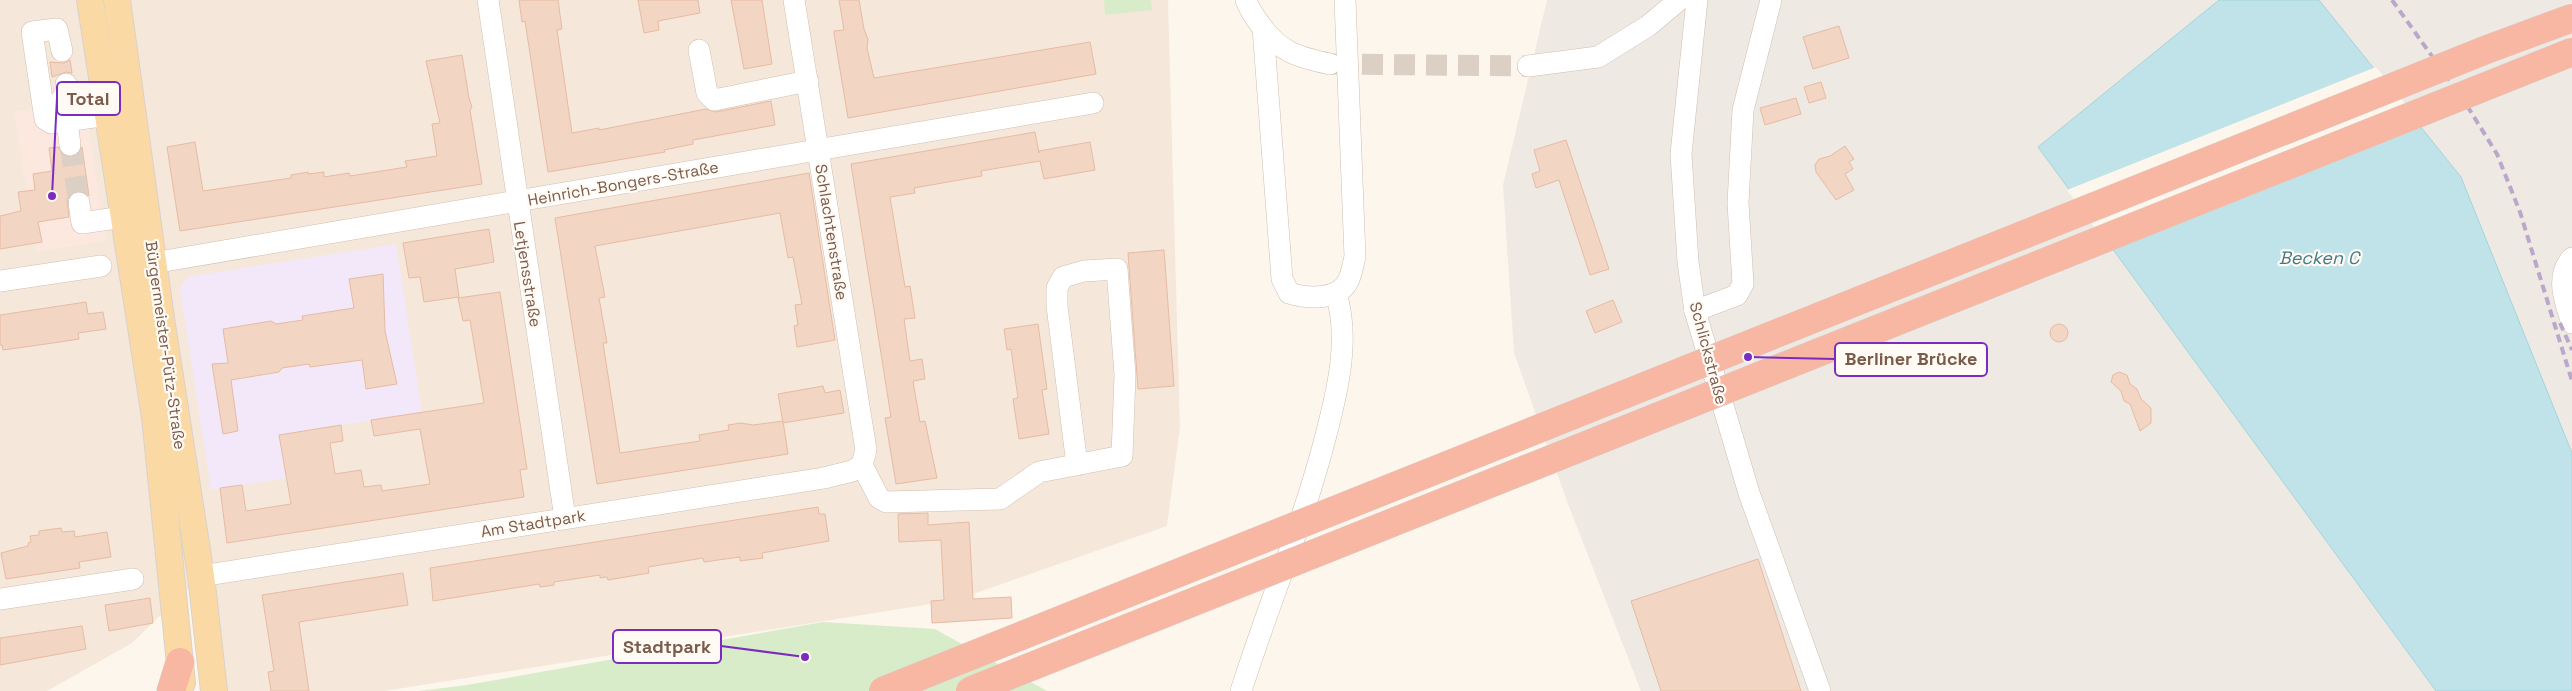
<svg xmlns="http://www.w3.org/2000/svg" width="2572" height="691" font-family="'Space Grotesk',sans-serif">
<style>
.residential{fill:#f5e8da}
.commercial{fill:#fde8e0}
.industrial{fill:#efe9e4}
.education{fill:#f3e8fa}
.green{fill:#d8ecc9}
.water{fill:#bfe3e8;stroke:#a5d3da}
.pier{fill:#fdf6ec}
.building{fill:#f3d5c3;stroke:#e6bba3}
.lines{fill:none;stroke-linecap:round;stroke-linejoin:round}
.minor-tunnel{stroke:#dcd0c4;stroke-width:21;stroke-dasharray:21 11;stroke-linecap:butt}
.minor-casing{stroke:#d1beb0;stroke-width:22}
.major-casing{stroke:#dad1cd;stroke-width:28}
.highway-casing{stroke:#dad1cd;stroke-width:29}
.minor{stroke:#fff;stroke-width:21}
.major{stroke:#fbd9a5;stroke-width:26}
.highway{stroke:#f7b7a3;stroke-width:28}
.rail{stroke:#b9a8c9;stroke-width:4;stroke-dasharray:8 5;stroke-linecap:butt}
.highway-bridge-casing{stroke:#dad1cd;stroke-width:29;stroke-linecap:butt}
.highway-bridge{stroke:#f7b7a3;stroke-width:28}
.labels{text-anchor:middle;stroke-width:4.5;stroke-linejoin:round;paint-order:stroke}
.street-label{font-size:16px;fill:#7a5c4d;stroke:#fffaf3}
.water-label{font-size:18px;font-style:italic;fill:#437c86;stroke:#fffaf3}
.leader{fill:none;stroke:#7b2cbf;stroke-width:2}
.callout-dot{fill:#7b2cbf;stroke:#fffaf3;stroke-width:2}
.callout{fill:#fffaf3;stroke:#7b2cbf;stroke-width:2}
.callout-label{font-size:18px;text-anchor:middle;font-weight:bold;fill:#7a5c4d}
</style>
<rect width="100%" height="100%" fill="#fdf6ec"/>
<!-- residential -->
<polygon class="residential" points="0,0 1168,0 1180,427 1167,526 956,600 385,691 214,691 200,577 132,643 47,691 0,691"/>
<!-- commercial -->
<polygon class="commercial" points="84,100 106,241 36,251 14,112"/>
<!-- industrial -->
<g class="industrial">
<polygon points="1547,0 2219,0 2039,147 2436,691 1641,691 1568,504 1514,353 1503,185"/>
<polygon points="2319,0 2572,0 2572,453 2461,177"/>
</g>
<!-- education -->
<polygon class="education" points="396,244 422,412 279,435 286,478 211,490 180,289 187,277"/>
<!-- green -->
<g class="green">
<polygon points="1104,0 1151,0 1152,10 1105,15"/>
<polygon points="823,622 935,629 1047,691 419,691 467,685"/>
</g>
<!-- water -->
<polygon class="water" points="2219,0 2319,0 2461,177 2572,453 2572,691 2436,691 2038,147"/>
<!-- pier -->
<polygon class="pier" points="2376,67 2422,125 2110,249 2067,190"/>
<!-- building -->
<g class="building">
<polygon points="519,0 558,0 562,29 557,30 572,133 599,128 599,130 706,109 716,112 771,101 775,125 693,140 693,144 664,150 665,152 548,172 525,21 522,22"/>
<polygon points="638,0 698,0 700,13 658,21 659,30 644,33"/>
<polygon points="731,0 762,0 772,64 744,69"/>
<polygon points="839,0 859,0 864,29 868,39 867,48 874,78 1090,42 1096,74 848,118 834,34 834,31 844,30"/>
<polygon points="1839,26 1849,58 1813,69 1803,37"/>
<polygon points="462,55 469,98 472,107 470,110 482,184 180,231 167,147 195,142 203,191 291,178 291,175 308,172 308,174 324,172 324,177 349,173 350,176 407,167 405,161 437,156 432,124 440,123 426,61"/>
<polygon points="70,60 72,73 66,72 52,77 50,62 64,63"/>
<polygon points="1821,82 1826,98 1809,103 1804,87"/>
<polygon points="1796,98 1801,114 1765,125 1760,108"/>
<polygon points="1035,132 1039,153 1039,151 1090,142 1095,170 1044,179 1040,161 981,171 982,176 914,188 915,193 890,197 905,287 910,286 915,318 904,319 910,361 922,359 925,379 913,381 920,422 925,421 937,478 896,484 885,418 891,417 851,164"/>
<polygon points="1566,140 1609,269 1590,275 1559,180 1536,188 1532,174 1540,171 1534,150"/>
<polygon points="1845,146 1854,159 1849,162 1853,169 1845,174 1854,190 1836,200 1816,172 1815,165 1819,159 1830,156"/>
<polygon points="58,147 65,156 71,157 78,155 82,147 89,196 83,191 72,193 67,199 69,217 38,222 42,242 0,249 0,216 21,211 18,192 35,190 33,174 52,171 49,148"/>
<polygon points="809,173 835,340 797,347 794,326 798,325 795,305 802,304 793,257 788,258 780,213 595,246 605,297 599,298 607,343 603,343 620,453 700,441 699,435 729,430 728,425 741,423 753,425 783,421 788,454 597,484 555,218"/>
<polygon points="489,229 494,262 455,269 459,297 424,302 420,277 409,278 403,243"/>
<polygon points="1164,250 1174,386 1138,389 1128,253"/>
<polygon points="383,274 385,331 397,384 366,389 362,360 310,367 309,364 282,368 279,372 231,380 238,431 223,434 212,364 228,363 223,329 271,321 276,324 303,320 302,316 354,308 349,279"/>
<polygon points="500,292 527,469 520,470 524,497 227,543 220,488 242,485 246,511 291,504 279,435 341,425 343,441 330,443 335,474 361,470 364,487 381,485 382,491 430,484 420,429 374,436 371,420 484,403 470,320 463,321 458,298"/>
<polygon points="1613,300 1622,322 1595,333 1586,311"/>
<polygon points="86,302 88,314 103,312 106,329 78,333 79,339 46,344 3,350 2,345 0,345 0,315"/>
<polygon points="1038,324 1047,389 1042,390 1049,434 1019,439 1013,399 1018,398 1011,349 1007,350 1004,329"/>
<circle cx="2059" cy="333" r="9"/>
<polygon points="2119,372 2127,375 2130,384 2137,389 2141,399 2151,408 2151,423 2140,431 2130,404 2124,401 2121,391 2111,382 2113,375"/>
<polygon points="823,386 825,393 840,390 844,413 783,423 778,394"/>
<polygon points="818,507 819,514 825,514 829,541 762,553 763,558 740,561 740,557 704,562 703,558 648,567 649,573 608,580 607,577 600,578 600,575 554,582 554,585 540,587 539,584 433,601 430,568"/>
<polygon points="928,513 928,525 969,522 973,599 1011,597 1012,618 932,623 931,601 944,600 941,540 899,542 898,514"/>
<polygon points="61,528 62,532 74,531 75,537 107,532 111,557 79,562 80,568 6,579 1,553 28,546 28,543 31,542 30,536 39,535 39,531"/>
<polygon points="1758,559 1801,691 1661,691 1631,601"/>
<polygon points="403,573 408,605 299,622 309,691 271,691 268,672 274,671 262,595"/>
<polygon points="150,598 153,623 109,631 105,605"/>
<polygon points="82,626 86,649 0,665 0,638"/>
</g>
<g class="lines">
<!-- minor-tunnel -->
<g class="minor-tunnel">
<polyline points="1330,64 1528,66"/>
<polyline points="70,145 79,203"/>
</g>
<!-- minor casing -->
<g class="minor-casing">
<g id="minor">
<polyline points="488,0 565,518"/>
<polyline points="794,0 866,450 862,465"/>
<path d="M1246,0C1249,9 1254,16 1259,23C1279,52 1297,57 1330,64"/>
<polyline points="1697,0 1681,154 1688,262 1695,311 1749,493 1820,691"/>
<path d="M1263,28L1282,279L1289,293C1308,299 1340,301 1349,279C1352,272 1353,264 1355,257L1345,0"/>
<polyline points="699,50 707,93 714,100 808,81"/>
<polyline points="62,51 57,29 32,32 45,119 51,123 108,115"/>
<polyline points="1528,66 1598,57 1648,26 1679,0"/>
<polyline points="62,121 60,102 66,92 66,84"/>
<polyline points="67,121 70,145"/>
<polyline points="79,203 82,223 123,217"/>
<path d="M2572,258C2555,276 2565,302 2572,323"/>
<polyline points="153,263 1093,103"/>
<polyline points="0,281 101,266"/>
<polyline points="1695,311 1737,295 1743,284 1738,203 1743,110 1771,0"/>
<polyline points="862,465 879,498 886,502 1000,499 1039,472 1122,456 1125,375 1117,269 1084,271 1063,277 1057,288 1057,306 1077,465"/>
<polyline points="201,576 824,478 852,471 862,465"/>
<polyline points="0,599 133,579"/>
<path d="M1241,691C1268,605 1304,522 1326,435C1338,389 1350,339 1336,293"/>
</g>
</g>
<!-- major casing -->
<g class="major-casing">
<g id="major">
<polyline points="90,0 155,417 182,683"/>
<polyline points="117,0 161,319 201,576 214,691"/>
</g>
</g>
<!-- highway casing -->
<g class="highway-casing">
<polyline id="highway" points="171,691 180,662"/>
</g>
<!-- minor -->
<use href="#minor" class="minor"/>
<!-- major -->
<use href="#major" class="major"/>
<!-- highway -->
<use href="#highway" class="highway"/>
<!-- rail -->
<g class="rail">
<polyline points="2392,0 2466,104 2497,154 2520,212 2572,381"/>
<polyline points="2560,323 2572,350"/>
</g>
<!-- highway-bridge casing -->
<g class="highway-bridge-casing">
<g id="highway-bridge">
<polyline points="883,691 2488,49 2572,18"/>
<polyline points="970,691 2572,52"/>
</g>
</g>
<!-- highway-bridge -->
<use href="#highway-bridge" class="highway-bridge"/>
</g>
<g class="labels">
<!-- street labels -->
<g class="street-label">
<text transform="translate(623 183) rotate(-10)" y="6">Heinrich-Bongers-Straße</text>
<text transform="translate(832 232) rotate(81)" y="6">Schlachtenstraße</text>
<text transform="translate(528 274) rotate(81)" y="6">Letjensstraße</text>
<text transform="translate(166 345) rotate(82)" y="6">Bürgermeister-Pütz-Straße</text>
<text transform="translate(1709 353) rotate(75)" y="6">Schlickstraße</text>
<text transform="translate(533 523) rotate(-9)" y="6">Am Stadtpark</text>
</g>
<!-- water labels -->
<g class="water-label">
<text x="2319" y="264">Becken C</text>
</g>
</g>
<!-- callouts -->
<path class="leader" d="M52 196L57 98M1748 357L1835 359M805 657L721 646"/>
<g class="callout-dot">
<circle cx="52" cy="196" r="5"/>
<circle cx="1748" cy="357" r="5"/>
<circle cx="805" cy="657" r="5"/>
</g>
<g class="callout">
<rect x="57" y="82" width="63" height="33" rx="5"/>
<rect x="1835" y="343" width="152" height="33" rx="5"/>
<rect x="613" y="630" width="108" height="33" rx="5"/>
</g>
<g class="callout-label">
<text x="88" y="105">Total</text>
<text x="1911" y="365">Berliner Brücke</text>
<text x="667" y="653">Stadtpark</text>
</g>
</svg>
